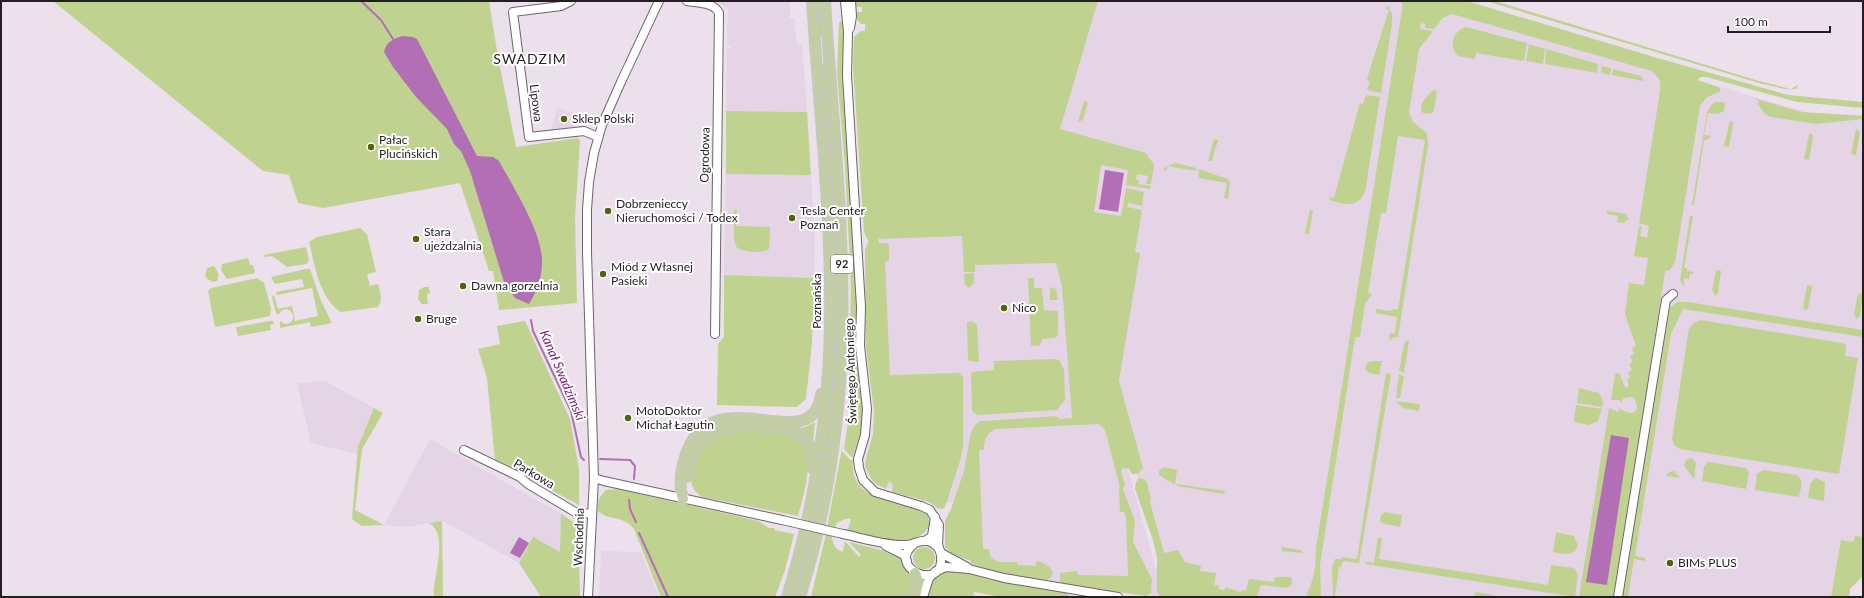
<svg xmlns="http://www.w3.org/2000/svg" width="1864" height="598" font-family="Lato,sans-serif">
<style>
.built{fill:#e5d4e5}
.green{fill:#c0d28f}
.water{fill:#b36fb5}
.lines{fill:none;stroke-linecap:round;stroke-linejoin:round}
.stream{stroke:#b36fb5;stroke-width:2}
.minor-casing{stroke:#6e646d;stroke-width:10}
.major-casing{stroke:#c6c4c6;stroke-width:12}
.minor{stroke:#fff;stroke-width:8}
.major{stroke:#c4cea6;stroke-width:10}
.minor-bridge-casing{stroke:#6e646d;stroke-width:10;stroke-linecap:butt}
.minor-bridge{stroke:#fff;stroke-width:8}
.poi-dot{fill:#53630b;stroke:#fff;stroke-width:1.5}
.labels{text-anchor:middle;stroke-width:4;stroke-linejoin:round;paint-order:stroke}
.shield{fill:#fff;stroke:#646264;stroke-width:1}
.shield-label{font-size:11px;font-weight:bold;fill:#221e22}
.street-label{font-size:12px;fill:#221e22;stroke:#fff}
.poi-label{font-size:12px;fill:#221e22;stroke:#fff;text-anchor:start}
.water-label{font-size:13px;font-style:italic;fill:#721f76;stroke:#fff}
.quarter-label{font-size:14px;letter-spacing:1px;fill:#221e22;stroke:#fff}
</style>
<rect width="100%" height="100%" fill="#ebe0eb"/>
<!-- built -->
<g class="built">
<polygon points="716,1 790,1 790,18 794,18 797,45 802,45 807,112 726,111 727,49 730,49 730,46 727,46 727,43 728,8"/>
<polygon points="1086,1 1432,1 1809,113 1863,115 1863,575 1850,588 1848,597 1613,597 1643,406 1611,597 1206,597 1160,563 1100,334 1058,164 1058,85"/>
<polygon points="557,108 577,114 573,127 551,130"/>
<polygon points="726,174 811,175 815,242 814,278 724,275"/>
<polygon points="1056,228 1117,430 1157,573 1158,597 1042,580 981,565 957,504 946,502 938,506 896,491 879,484 875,428 878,235"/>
<polygon points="325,381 381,412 358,454 311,443 297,383"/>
<polygon points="430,439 561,514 560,552 533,538 519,563 443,521 405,527 384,525"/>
<polygon points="601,551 641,552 659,597 599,597"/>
</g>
<!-- green -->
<g class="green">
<polygon points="53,1 489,1 498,57 516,147 578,138 580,141 575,218 577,303 499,310 493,271 489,271 460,183 323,208 298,203 289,175 263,171"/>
<polygon points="817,1 821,1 823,36 819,37"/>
<path d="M855,1H1098L1060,129L1146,153L1154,165L1151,184H1146L1148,176L1137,174L1136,180H1139L1138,184L1151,186L1150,189L1126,185L1128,170L1101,165L1094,212L1121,216L1126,188L1144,192L1142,206L1128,203L1127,207L1142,210L1135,252L1140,253L1119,381L1143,468L1138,474H1132L1129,469L1123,468L1121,471L1125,485L1123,489L1135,521L1133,541L1136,548L1152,579L1151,593L1146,596L1062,584L1060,582V573L1077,571L1078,575L1128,576L1126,518L1124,512H1120L1119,487H1120L1105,430L1099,424L995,429C986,434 984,440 984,450H979L983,549H989L991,558L999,562H1017L1018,565L1036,566V561C1043,562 1049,565 1053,572L1051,578L1045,581L994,571L971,564V561L952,554L945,547V521L951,509L964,471L970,436L974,426L980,421H985L1055,416L1060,419L1072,418L1062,286L1056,263L975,265V272H964L962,236L878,239L879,243H887L889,246V261H885L890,375L959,373L963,377V445L960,461L945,507L943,509L937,508L930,502L892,492L893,484L889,481L886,489L876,484L871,479L865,466L866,459L873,434L874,411L866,348L865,250C870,238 869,244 864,232L853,65L854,37L861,31H865V24H861L857,19L856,12H862V7H856Z"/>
<path d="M1400,1H1467L1654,57L1788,95L1863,102V108L1797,102L1706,77H1701L1697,80L1720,88V92L1707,97L1700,106L1675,262L1670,270L1665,271L1615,597H1579L1609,408L1618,412L1619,408C1635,420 1643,406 1632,397L1624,398L1620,403V407V400H1611L1615,375L1616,373L1620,374L1625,388L1629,386L1627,380L1630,378L1628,372L1632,370L1629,364L1633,362L1630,356L1634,354L1632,348L1636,346L1625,314L1629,283L1644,285L1648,258L1634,256L1639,226H1642L1640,236L1647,238L1649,226L1639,223L1660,91V80L1652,71L1452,14L1443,18L1434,29L1425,28V24L1421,23L1420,29L1433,31L1419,49L1409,112L1413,122L1427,133L1428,145L1398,337H1394L1389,341L1390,333H1395L1397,317L1376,313V309L1391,311L1392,309L1398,310L1425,140L1398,136L1386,213H1381L1368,293L1372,294L1365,304L1360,337H1355L1320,565L1321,597H1306C1314,579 1316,568 1316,548L1402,10V4Z"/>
<polygon points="1486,1 1495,1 1759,81 1791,89 1798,85 1798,86 1796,89 1785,89 1759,83"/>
<polygon points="1388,6 1392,14 1392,24 1381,93 1367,90 1370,82 1367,80 1369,72 1389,10 1385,8"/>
<polygon points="843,19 844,71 857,310 857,359 863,412 862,428 853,456 851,457 844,449 849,415 853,415 854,409 850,409 851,398 850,398 849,383 851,286 845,167 837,72 839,23"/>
<path d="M1466,27L1527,43L1524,61L1476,53L1475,59L1458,56C1448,45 1453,31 1466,27Z"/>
<polygon points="1529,44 1545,49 1543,64 1526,61"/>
<polygon points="1546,49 1598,64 1597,73 1545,64"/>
<path d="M821,64H825C832,162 841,261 838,360C836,440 818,520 796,597H791L828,424Z"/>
<polygon points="1602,66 1611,68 1610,75 1601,73"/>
<polygon points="1613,69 1641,76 1644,81 1612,75"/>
<path d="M1435,90L1437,92L1434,110L1431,114L1423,113C1417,105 1427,97 1432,91Z"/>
<path d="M1366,95L1380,97L1365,192C1358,208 1344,205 1330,200L1329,197L1334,198L1359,106L1360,103L1363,104Z"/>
<polygon points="1754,98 1801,112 1863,116 1863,119 1816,124 1771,117 1765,114 1758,104 1759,101"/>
<polygon points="1084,101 1088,102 1083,120 1078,122"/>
<polygon points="1716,102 1723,102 1725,103 1724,111 1718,114 1708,113 1704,135 1711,136 1707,140 1704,140 1694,205 1692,205 1707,112 1712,104"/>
<polygon points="726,111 807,112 811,175 726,174"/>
<polygon points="1730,121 1732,121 1733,124 1729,147 1724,146"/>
<polygon points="1856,129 1860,132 1856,155 1851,154"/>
<polygon points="1809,134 1812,134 1813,137 1809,160 1804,159"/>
<polygon points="1214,139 1218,140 1212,161 1208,161"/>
<polygon points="1175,163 1196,168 1196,171 1167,166 1166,171 1164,170 1164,168"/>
<polygon points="1198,169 1228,179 1230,183 1228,199 1224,198 1227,183 1199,178"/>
<polygon points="1310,209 1313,211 1309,234 1305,233"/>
<path d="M734,210H737L736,226L770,227L769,249C761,254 745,252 737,248L734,240Z"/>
<polygon points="1607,211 1626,214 1629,220 1626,220 1625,223 1617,222 1618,216 1607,214"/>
<polygon points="1690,216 1693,216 1684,268 1687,268 1687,271 1693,272 1693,274 1690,274 1689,279 1684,278 1684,288 1680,280"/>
<path d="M360,228L367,234L376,272L367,274L370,286L378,284C380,291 383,300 378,307L341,312C319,298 315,266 309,242L317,237Z"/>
<polygon points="306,247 309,260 307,264 287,267 272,256 265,257 264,255"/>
<polygon points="248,258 250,265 253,265 255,273 227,279 221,270 222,264"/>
<polygon points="214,266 219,275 217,281 213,282 207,279 205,276 207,268"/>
<path d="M306,269H310L321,301L332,323L311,327L310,322L280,328V321C283,323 285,325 289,323C300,318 287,300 278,315L276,313L272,297L274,295L278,309L292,306L295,321L318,316L312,288L277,295L276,292L304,287L302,279L275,284L271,277Z"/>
<polygon points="1716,270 1721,271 1718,293 1715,296 1712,290"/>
<polygon points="974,273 974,283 969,288 965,285 964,274"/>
<polygon points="724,275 814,278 812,342 806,399 797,407 717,405 718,344 724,337"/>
<polygon points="257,278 264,283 271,308 270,316 215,327 208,291 211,288"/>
<polygon points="1028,278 1034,278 1034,288 1042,288 1044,310 1058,311 1058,335 1055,338 1043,339 1039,346 1031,346"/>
<polygon points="1807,285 1812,286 1808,309 1805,310 1803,308"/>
<polygon points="424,287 429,287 430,293 427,294 428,304 422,304 418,299 419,290"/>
<polygon points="1050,287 1056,289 1058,300 1050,300"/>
<polygon points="1858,293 1863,294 1860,316 1857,319 1854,315"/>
<polygon points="1677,302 1688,302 1863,330 1863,337 1683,309 1671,334 1635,556 1645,558 1645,561 1634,559 1628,597 1622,597 1667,319 1670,308"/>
<polygon points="1701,320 1842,343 1846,345 1845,356 1858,358 1839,474 1680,449 1675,446 1672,439 1689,328 1695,322"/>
<polygon points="270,321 273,321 274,324 270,325 271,330 238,336 236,327"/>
<polygon points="525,321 570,419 579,469 579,505 495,460 487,378 478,349 500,344 497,326"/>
<polygon points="972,321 977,325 979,362 969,361 968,359 967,322"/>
<polygon points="1406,340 1409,341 1404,373 1399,371 1404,345"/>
<polygon points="1055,359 1059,360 1064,370 1065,400 1057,410 978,415 974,413 972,410 971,372 994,370 994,361"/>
<polygon points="1376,361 1382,361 1379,375 1369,373 1365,369 1368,362"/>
<polygon points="1386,373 1391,374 1359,563 1343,561 1341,567 1339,567 1335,597 1333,597 1332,568 1335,559 1342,559 1342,557 1357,559"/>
<polygon points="1399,374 1404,377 1400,398 1396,398"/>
<polygon points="1579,388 1599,393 1603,401 1602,407 1577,403"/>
<polygon points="1396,401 1420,404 1419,411 1403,408"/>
<polygon points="1576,405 1602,409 1598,421 1589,425 1574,422"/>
<polygon points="374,408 383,413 362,449 355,510 384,525 362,526 352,519 358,447"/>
<polygon points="815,422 813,442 798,428 805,427"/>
<path d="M747,430C762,432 782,431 796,438C819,450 803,496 798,516L702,497C698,494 694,491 692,485C688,469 702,444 716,437C726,432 736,431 747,430Z"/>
<path d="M843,443L842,451L850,460H853C849,504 901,499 927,513L930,524L929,529H927C921,538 908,541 898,540L897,542L846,531L848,529L851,519C832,515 824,547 843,552L845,541L859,557L861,555L849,542L881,550L897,557L898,555L913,576L915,582L912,597H811L825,538Z"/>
<polygon points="1691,458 1696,463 1694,479 1684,466 1686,460"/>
<polygon points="1708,462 1746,468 1749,473 1746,489 1702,481 1704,467"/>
<polygon points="1163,467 1177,470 1175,485 1159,475 1159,471"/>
<path d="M1763,470L1797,475C1805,481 1800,489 1799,497L1755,490L1757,474Z"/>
<polygon points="1674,471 1680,478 1666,476 1669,472"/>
<polygon points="1139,478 1144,479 1147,483 1151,498 1150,502 1164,553 1178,550 1185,562 1201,566 1200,571 1216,573 1214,585 1219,586 1219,589 1225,590 1225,587 1241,592 1242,590 1246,591 1249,579 1274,582 1275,577 1291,577 1292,584 1287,588 1263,585 1260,587 1257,597 1160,597 1157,592 1157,557 1152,537 1135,489 1136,482"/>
<polygon points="1816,478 1825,482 1824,501 1808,498 1811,482"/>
<polygon points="1177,484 1225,491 1224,494 1177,486"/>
<path d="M618,489L737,516L758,521L769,528H775L774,530L794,534L785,570L775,597H661L634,529C620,513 609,522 598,511C598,501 598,497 606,490Z"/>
<polygon points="1385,512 1402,515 1400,527 1381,523 1380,520 1381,515"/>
<polygon points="561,514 578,525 580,597 541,597 519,563 533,537 560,552"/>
<path d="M442,521L443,597H434C432,577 450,535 429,523Z"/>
<path d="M1556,532L1574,536L1578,546C1573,557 1563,554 1553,552Z"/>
<polygon points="1855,536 1863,537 1863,576 1850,589 1849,597 1831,597 1841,540 1853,542"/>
<polygon points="1378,538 1382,538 1379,559 1548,585 1551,565 1574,568 1578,574 1575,597 1365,564 1366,562 1374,563"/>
<circle cx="924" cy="558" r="11"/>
<polygon points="1281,547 1301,550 1303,553 1282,551"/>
<path d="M955,570L991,580L1066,592L1070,597H1001L974,592L973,597H925C932,579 934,571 955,570Z"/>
<polygon points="1475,592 1493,595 1493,597 1474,597"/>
</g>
<!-- water -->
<g class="water">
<path d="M402,36L413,37L417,39L477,156L493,157L499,161C513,187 544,235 542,264C542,278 536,293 529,304L515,298L504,282L470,171L461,151L454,144L447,129L416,97L393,67L384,52C386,42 393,39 402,36Z"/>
<polygon points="1105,170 1124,173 1118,212 1099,209"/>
<polygon points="1611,435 1629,438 1607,585 1586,582"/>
<polygon points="519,537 529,543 520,558 510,553"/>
</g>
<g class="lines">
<!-- stream -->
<g class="stream">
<polyline points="361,1 381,20 393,39"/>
<polyline points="531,320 533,331 571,411 581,457 584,460"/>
<polyline points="600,459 630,460 635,466 634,479"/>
<polyline points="629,500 630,509 636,522"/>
<polyline points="639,533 668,597"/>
</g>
<!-- minor casing -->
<g class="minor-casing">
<g id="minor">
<polyline points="571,1 561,6 513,12 529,137 584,131 598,137"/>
<path d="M687,1C697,3 714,2 719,13L715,334"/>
<polyline points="845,1 848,32 847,75 861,307 860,346 867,409 865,435 858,459 859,468 863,480 875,492 921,506 930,510 939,525 938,544 940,551"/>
<polyline points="850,28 852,16 851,1"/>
<polyline points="464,450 520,477 528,484 575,512 592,514"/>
<polyline points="594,478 604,481 782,520"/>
<path d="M843,534C863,538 883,545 904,545C912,546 919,539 928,541C935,543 941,549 941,556C945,594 883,568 915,543"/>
<polyline points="925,541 932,536 935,517"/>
<polyline points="886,546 904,555 907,561"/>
<polyline points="941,553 967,567"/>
<polyline points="936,571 946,567 969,569 1004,578 1118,597"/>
<polyline points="588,597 594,478 587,252 587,210 589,182 594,153 602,125 621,82 659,1"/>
<polyline points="923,597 929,578 934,573"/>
<polyline points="1618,597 1663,318 1666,300 1673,294"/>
</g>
</g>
<!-- major casing -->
<g class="major-casing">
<g id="major">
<path d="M687,477C694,429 728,422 769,427C781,429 796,429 804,437C813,446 813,458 813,469"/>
<path d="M683,499C678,485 681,470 685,457C711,372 813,463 821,394"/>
<path d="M787,597C814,509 828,418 830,327C832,218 819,109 812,1"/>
<path d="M800,597C826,513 840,426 842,339C845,226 832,113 825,1"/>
<polyline points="915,597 918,582 915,573"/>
</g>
</g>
<!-- minor -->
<use href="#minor" class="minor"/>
<!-- major -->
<use href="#major" class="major"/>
<!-- minor-bridge casing -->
<g class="minor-bridge-casing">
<polyline id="minor-bridge" points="782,520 843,534"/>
</g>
<!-- minor-bridge -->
<use href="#minor-bridge" class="minor-bridge"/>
</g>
<!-- markers -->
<g class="poi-dot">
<circle cx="564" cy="119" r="4"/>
<circle cx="371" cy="147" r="4"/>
<circle cx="608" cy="211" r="4"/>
<circle cx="792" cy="218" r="4"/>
<circle cx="416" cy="239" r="4"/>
<circle cx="603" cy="274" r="4"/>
<circle cx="463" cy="286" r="4"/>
<circle cx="1004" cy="308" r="4"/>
<circle cx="418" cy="319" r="4"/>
<circle cx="628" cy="418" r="4"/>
<circle cx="1670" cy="563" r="4"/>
</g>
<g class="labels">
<!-- shield labels -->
<rect class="shield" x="831" y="255" width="22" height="18" rx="3"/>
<g class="shield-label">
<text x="842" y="268">92</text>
</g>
<!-- street labels -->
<g class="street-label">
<text transform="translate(536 103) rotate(83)" y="4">Lipowa</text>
<text transform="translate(705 155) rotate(-89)" y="4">Ogrodowa</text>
<text transform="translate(817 301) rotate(-90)" y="4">Poznańska</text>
<text transform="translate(851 371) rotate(-92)" y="4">Świętego Antoniego</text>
<text transform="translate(534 474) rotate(31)" y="4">Parkowa</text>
<text transform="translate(579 537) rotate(-88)" y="4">Wschodnia</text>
</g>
<!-- poi labels -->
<g class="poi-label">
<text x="572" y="123">Sklep Polski</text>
<text x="379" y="144">Pałac<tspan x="379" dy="14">Plucińskich</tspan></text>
<text x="616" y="208">Dobrzenieccy<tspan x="616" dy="14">Nieruchomości / Todex</tspan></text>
<text x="800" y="215">Tesla Center<tspan x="800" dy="14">Poznań</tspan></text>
<text x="424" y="236">Stara<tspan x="424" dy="14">ujeżdzalnia</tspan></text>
<text x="611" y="271">Miód z Własnej<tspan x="611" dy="14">Pasieki</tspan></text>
<text x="471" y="290">Dawna gorzelnia</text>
<text x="1012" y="312">Nico</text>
<text x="426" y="323">Bruge</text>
<text x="636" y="415">MotoDoktor<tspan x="636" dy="14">Michał Łagutin</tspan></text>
<text x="1678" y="567">BIMs PLUS</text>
</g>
<!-- water labels -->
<g class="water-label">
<text transform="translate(563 375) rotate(67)" y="5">Kanał Swadzimski</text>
</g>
<!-- quarter labels -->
<g class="quarter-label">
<text x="530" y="64">SWADZIM</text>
</g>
</g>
<!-- border -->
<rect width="1864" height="598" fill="none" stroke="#221e22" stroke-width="4"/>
<!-- scale -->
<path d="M1728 26v6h102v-6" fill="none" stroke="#221e22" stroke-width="2"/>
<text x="1734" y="26" font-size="12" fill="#221e22" stroke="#ffffff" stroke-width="3" paint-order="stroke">100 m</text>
</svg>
